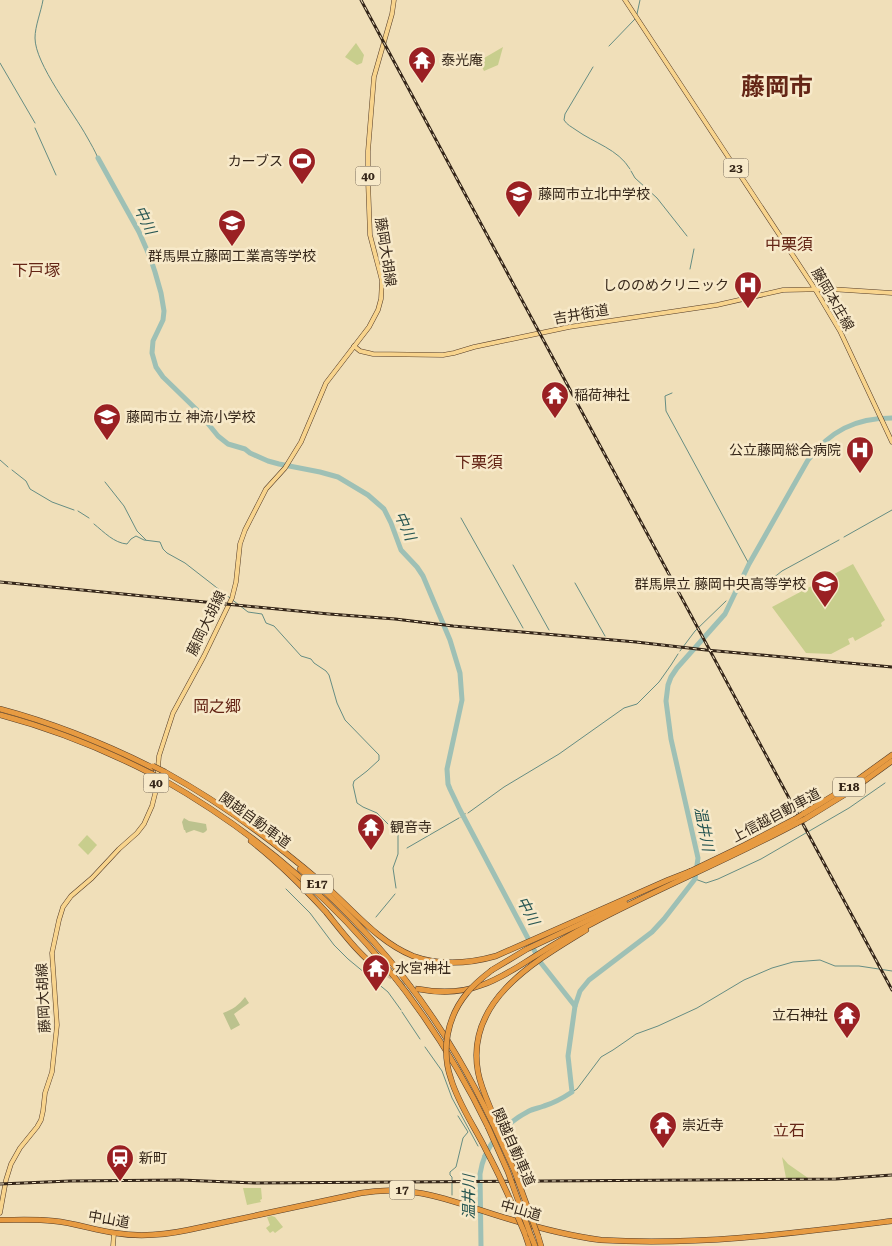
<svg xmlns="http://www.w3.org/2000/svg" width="892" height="1246" font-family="'Roboto Serif','Noto Sans JP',serif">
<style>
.green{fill:#c8ce8d}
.cemetery{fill:#bcc28e}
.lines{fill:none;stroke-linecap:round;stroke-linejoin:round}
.stream{stroke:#668d83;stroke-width:1}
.river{stroke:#9ec0b5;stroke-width:5}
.highway-tunnel{stroke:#cbba99;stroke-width:5;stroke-dasharray:5 2.5;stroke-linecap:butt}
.major-casing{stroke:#543c28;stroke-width:5}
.highway-casing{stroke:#543c28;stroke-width:6}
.major{stroke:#f8d48d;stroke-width:4}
.highway{stroke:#e79b42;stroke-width:5}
.rail-casing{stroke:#352619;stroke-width:3}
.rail{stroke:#f7e9c9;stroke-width:1;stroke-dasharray:4;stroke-linecap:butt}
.highway-bridge-casing{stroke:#543c28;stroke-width:6;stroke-linecap:butt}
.highway-bridge{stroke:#e79b42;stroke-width:5}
.labels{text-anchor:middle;stroke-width:5;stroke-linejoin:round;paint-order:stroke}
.shield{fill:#f7e9c9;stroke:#6f604e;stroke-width:1}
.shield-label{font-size:12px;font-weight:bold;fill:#352619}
.poi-label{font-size:14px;fill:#352619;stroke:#f7e9c9;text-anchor:start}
.street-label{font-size:14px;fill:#352619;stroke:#f7e9c9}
.water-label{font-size:15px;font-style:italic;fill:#275652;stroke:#f7e9c9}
.quarter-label{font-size:16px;fill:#642516;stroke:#f7e9c9}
.town-label{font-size:24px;font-weight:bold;fill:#642516;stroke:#f7e9c9}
</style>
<rect width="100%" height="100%" fill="#f0dfb9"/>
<!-- green -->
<g class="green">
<polygon points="356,43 364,55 362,63 357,65 345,57"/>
<polygon points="503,47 498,65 484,71 479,61"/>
<polygon points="853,564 885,620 881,623 882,626 855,641 853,637 848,639 850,644 831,654 806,653 772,607"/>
<polygon points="87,835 97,845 88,855 78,845"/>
<polygon points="782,1157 788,1164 808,1178 786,1178"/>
<polygon points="243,1188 261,1188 262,1199 260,1200 261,1202 247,1205"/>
<polygon points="272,1216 275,1217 283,1227 275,1233 273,1231 270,1233 266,1228 270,1225 267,1217"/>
</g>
<!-- cemetery -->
<g class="cemetery">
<polygon points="184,818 189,821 206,824 207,830 205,832 203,833 194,830 186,833 185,830 184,830 182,822"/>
<path d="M245,997L249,1003L234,1014L240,1025L231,1030L223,1013C232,1010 239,1005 245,997Z"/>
</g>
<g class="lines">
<!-- stream -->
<g class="stream">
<path d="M43,0C41,12 35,26 35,38C35,64 74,113 87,137C91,144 95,151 98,158"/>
<polyline points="637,14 640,0"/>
<polyline points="609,46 635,19"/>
<polyline points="0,63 35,123"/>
<path d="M593,67L565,114L564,120C567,125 572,127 576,130C594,143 618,149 630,169"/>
<polyline points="35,128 56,175"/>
<polyline points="631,171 635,178 657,198 687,236"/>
<polyline points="690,269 694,249"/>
<polyline points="672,393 665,396 666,411 749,564"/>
<polyline points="0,460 8,467"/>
<polyline points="12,470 26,481 30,489 52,502 74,510"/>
<polyline points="105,482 124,506 137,531 146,540"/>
<polyline points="78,511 89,518"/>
<polyline points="461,518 523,628"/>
<path d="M94,524C104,532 114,543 127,544L131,539L136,536L144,540L160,542L163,549L167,553L185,563L248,612L262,614L266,623L274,626L301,656L311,659L314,663L326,671L329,675L337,703L345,720L379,755V760L367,771L354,781L353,785L357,803L363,807L377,813L398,834V854L393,868L396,888"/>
<polyline points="844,537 892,510"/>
<polyline points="513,565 549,630"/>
<polyline points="575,583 605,636"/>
<polyline points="758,590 782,571 839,540"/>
<polyline points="680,651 695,631 726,601"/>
<polyline points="468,813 504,787 559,754 624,708 637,704 659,682 671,665 678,654"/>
<polyline points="462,815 465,814"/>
<polyline points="461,817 465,814"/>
<polyline points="407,848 459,818"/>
<polyline points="695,879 706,883 718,879 761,859 849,808 885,783"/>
<polyline points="286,889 310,913 334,945 348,959 388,992 401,1010"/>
<polyline points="376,917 395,894"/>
<polyline points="402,1012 420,1039"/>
<polyline points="425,1047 442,1071 452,1098 478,1146"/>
<polyline points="572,1092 577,1089 601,1057 613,1050 629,1039 636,1034 658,1026 697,1008 744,980 772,968 793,962 820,960 835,966 859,966 892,971"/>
<polyline points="483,1156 484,1158"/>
<polyline points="452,1195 452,1177 450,1175 450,1172 456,1167 463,1138 468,1132 458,1116"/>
</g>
<!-- river -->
<g class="river">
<polyline points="98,158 139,232 150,257 155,272 161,293 164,311 163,320 153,341 152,353 156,367 163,377 197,410 218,436 228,444 245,449 250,453 268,461 279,464 320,472 338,477 368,495 384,509 391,523 401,550 417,567 423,576 450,640 460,673 462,700 447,769 448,784 450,789 460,810 541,963 575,1006"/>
<path d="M481,1246L480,1174C484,1146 504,1124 529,1111C533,1109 539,1108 544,1106C554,1103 563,1098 572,1092L568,1056L575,1006L580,991L589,980L652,932L664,919L695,879L698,858L671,739L666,701L668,685L671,677L677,668L725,614L749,564L808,460C830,431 855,418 892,418"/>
</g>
<!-- highway-tunnel -->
<polyline class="highway-tunnel" points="381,971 401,982 418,989"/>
<!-- major casing -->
<g class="major-casing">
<g id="major">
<polyline points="625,0 815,289 840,331 892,442"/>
<polyline points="354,346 360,351 373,354 443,355 454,353 474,347 569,327 717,305 783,290 830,289 892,293"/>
<polyline points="0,1213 6,1180 11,1164 20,1148 37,1127 41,1120 43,1111 45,1093 52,1072 57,1025 52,953 59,920 63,907 71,896 92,878 119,849 137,833 144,824 152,806 156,790 159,756 173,713 204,656 232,598 236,582 240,544 245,530 266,489 285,468 301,442 326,383 369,327 378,310 381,299 382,281 380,273 370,235 368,181 368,151 374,77 392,14 394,0"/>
<polyline points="113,1246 114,1233"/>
</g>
</g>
<!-- highway casing -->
<g class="highway-casing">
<g id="highway">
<path d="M0,709C53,723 103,743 153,768"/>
<path d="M0,715C53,729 103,749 152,774"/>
<path d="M165,772C221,803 273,841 321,882C351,907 376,941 413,956C441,966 468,964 496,956L668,880L691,871"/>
<path d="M162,779C306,861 416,978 488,1127"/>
<polyline points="803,814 849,786 892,755"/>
<polyline points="805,819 852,790 892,761"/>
<path d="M251,841C278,862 303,887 326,912C343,933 359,955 381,971"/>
<path d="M300,869C361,922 416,986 457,1056C470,1078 482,1101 493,1124"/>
<polyline points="689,872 745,845 795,819"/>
<polyline points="492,970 527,949 625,903"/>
<path d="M418,989C439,993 461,993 482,985C500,979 516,968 532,958C551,946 571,934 591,924C659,888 730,859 797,823"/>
<path d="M496,1122C490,1106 481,1089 478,1072C465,1001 535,961 586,930"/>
<path d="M0,1220C18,1220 36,1219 54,1221C75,1223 94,1230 115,1233C139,1237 164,1235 188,1230L361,1193C417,1183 457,1204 509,1219C539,1228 570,1236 601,1240C698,1246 796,1233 892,1221"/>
<polyline points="525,1234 529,1246"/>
<polyline points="531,1236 535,1246"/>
<polyline points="538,1236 541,1246"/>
</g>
</g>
<!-- major -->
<use href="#major" class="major"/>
<!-- highway -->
<use href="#highway" class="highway"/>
<!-- rail casing -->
<g class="rail-casing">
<g id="rail">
<polyline points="361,0 892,990"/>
<polyline points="0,582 329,614 395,619 453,626 636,642 706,650 892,667"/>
<polyline points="0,1184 70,1181 180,1180 255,1183 836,1179 892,1175"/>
</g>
</g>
<!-- rail -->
<use href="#rail" class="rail"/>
<!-- highway-bridge casing -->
<g class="highway-bridge-casing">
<g id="highway-bridge">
<polyline points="153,766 165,772"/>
<polyline points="152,774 162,779"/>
<polyline points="795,819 803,814"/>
<polyline points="797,823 805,819"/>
<path d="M492,970C483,977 474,984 467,993C447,1017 441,1050 451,1079C458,1103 474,1126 485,1148C500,1176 513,1205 525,1234"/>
<polyline points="496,1122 502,1136"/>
<polyline points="493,1124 514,1170 538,1236"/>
<polyline points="488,1127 508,1172 531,1236"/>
</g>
</g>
<!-- highway-bridge -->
<use href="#highway-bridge" class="highway-bridge"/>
</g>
<!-- icons -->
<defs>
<g id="temple-pin" transform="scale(1.4375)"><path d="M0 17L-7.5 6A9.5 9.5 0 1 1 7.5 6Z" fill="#9a2023" stroke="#f7e9c9"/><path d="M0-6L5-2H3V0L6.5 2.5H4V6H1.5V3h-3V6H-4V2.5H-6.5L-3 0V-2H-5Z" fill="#fff"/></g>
<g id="stadium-pin" transform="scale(1.4375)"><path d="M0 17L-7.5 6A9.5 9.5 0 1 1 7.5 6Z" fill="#9a2023" stroke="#f7e9c9"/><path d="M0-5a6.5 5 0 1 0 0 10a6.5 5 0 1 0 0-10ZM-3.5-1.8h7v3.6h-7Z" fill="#fff"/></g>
<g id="school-pin" transform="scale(1.4375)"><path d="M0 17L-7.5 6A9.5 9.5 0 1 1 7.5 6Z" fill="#9a2023" stroke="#f7e9c9"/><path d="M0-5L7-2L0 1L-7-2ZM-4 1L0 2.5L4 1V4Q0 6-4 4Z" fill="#fff"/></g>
<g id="hospital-pin" transform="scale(1.4375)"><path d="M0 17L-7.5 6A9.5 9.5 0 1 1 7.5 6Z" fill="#9a2023" stroke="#f7e9c9"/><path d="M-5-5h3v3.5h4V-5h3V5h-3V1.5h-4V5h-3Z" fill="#fff"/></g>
<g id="station-pin" transform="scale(1.4375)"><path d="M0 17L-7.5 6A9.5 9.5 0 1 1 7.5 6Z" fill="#9a2023" stroke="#f7e9c9"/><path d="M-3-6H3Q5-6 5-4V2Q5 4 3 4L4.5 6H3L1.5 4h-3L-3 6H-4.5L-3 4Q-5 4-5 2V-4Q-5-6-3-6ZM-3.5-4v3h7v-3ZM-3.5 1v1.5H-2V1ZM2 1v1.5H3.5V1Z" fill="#fff"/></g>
</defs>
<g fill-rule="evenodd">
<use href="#temple-pin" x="422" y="60"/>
<use href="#stadium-pin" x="302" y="161"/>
<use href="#school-pin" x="519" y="194"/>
<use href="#school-pin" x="232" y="223"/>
<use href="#hospital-pin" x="748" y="285"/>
<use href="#temple-pin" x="555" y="395"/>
<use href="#school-pin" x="107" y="417"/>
<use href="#hospital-pin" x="860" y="450"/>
<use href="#school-pin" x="825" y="584"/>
<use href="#temple-pin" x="371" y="827"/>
<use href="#temple-pin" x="376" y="968"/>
<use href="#temple-pin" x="847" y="1015"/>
<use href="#temple-pin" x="663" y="1125"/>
<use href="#station-pin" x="120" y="1158"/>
</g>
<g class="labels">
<!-- shield labels -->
<g class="shield">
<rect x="723.5" y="158.5" width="25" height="19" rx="4"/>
<rect x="355.5" y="166.5" width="25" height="19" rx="4"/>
<rect x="143.5" y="773.5" width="25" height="19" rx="4"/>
<rect x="833" y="777.5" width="32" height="19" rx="4"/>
<rect x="301" y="874.5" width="32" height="19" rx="4"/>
<rect x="389.5" y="1180.5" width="25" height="19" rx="4"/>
</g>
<g class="shield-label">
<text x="736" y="172">23</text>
<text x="368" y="180">40</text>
<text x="156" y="787">40</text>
<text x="849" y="791">E18</text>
<text x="317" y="888">E17</text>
<text x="402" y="1194">17</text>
</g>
<!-- poi labels -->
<g class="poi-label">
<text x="441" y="65">泰光庵</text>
<text x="283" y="166" text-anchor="end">カーブス</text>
<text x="538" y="199">藤岡市立北中学校</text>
<text x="232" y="261" text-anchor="middle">群馬県立藤岡工業高等学校</text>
<text x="729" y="290" text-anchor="end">しののめクリニック</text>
<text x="574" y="400">稲荷神社</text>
<text x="126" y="422">藤岡市立 神流小学校</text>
<text x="841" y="455" text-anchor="end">公立藤岡総合病院</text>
<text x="806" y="589" text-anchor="end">群馬県立 藤岡中央高等学校</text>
<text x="390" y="832">観音寺</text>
<text x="395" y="973">水宮神社</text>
<text x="828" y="1020" text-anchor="end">立石神社</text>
<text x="682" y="1130">崇近寺</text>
<text x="139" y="1163">新町</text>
</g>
<!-- street labels -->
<g class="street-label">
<text transform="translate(386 252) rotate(81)" y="5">藤岡大胡線</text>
<text transform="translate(833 299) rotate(60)" y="5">藤岡本庄線</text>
<text transform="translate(581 314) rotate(-10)" y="5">吉井街道</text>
<text transform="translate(206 623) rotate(-64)" y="5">藤岡大胡線</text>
<text transform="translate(776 815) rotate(-28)" y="5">上信越自動車道</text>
<text transform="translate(255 820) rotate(36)" y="5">関越自動車道</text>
<text transform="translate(43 998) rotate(-93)" y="5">藤岡大胡線</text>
<text transform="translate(514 1147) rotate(66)" y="5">関越自動車道</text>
<text transform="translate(521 1210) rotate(16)" y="5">中山道</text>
<text transform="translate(109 1219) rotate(10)" y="5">中山道</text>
</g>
<!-- water labels -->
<g class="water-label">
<text transform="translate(145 220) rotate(64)" y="5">中川</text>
<text transform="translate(405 526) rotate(66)" y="5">中川</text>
<text transform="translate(704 829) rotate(79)" y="5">温井川</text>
<text transform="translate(528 911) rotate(62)" y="5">中川</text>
<text transform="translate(469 1197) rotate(-90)" y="5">温井川</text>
</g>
<!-- quarter labels -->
<g class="quarter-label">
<text x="789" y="250">中栗須</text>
<text x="36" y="276">下戸塚</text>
<text x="479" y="468">下栗須</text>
<text x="217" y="712">岡之郷</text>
<text x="789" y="1136">立石</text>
</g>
<!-- town labels -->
<g class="town-label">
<text x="777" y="95">藤岡市</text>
</g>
</g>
</svg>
